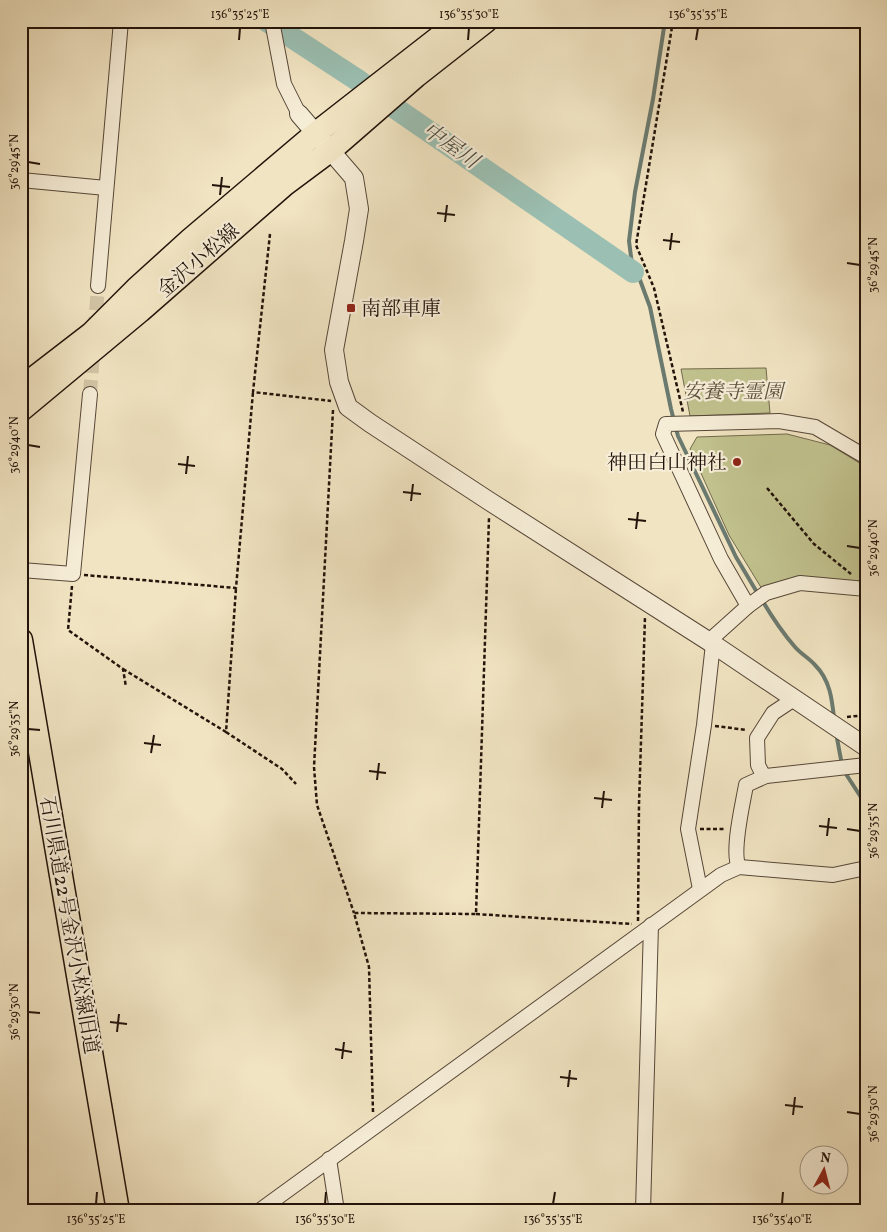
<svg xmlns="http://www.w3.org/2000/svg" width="887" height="1232" font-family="Vollkorn,'Noto Serif JP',serif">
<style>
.green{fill:#c1c28e;stroke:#726a4c}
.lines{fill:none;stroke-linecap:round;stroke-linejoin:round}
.stream{stroke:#6b7a6f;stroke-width:4}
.river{stroke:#9bbfb2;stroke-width:22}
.minor-tunnel{stroke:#d2c5a6;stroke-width:14;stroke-dasharray:14 7;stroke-linecap:butt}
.minor-casing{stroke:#564738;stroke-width:16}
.tertiary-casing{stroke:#564738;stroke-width:20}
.primary-casing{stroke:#22130a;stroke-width:25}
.path{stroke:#22130a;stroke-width:2.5;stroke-dasharray:4 2.5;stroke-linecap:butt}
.minor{stroke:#f6edd7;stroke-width:14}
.tertiary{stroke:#f6edd7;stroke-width:18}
.primary{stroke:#f1e4c2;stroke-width:22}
.ticks{fill:none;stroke:#22130a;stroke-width:2}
.poi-dot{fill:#8f2418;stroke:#f6edd7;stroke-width:2}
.labels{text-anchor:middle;stroke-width:4.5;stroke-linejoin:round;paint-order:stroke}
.street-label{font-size:20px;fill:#22130a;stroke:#f6edd7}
.poi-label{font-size:20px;fill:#22130a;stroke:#f6edd7;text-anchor:start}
.park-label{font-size:20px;font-style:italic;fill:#5a5038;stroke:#f6edd7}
.water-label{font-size:21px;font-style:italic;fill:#4c4f45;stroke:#f6edd7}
.neatline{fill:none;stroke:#22130a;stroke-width:2}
.ticks-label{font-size:12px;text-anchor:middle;fill:#22130a}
</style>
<rect width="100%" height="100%" fill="#f1e4c2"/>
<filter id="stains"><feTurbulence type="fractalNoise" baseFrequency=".004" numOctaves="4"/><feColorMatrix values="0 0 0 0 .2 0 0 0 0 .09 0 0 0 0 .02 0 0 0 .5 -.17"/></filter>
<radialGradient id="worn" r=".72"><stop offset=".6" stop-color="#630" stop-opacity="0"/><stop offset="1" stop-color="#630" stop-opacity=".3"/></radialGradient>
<!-- green -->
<g class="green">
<polygon points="766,368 770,413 690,416 681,369"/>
<polygon points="787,434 830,445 866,467 866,578 855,582 762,589 729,535 690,449 697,437"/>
</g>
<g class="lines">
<!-- stream -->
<g class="stream">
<polyline points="665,21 653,99 635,192 629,241 633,272 640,280 650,307 671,409 678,436 736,557 758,594"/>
<path d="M762,600C772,617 782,632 795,647C801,654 809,658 815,665C830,680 832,699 834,718"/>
<polyline points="836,733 842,765"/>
<polyline points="844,771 866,805"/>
</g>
<!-- river -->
<polyline class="river" points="267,21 359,81 395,108 633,272"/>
<!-- minor-tunnel -->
<polyline class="minor-tunnel" points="90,394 98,286"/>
<!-- minor casing -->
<g class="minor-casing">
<g id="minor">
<polyline points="272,21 284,84 299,114"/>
<polyline points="21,180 106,188"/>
<polyline points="98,286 121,21"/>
<polyline points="21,570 73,574 90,394"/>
<polyline points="748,606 721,559 663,434 666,424 779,421 815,427 866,457"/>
<polyline points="709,641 748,606 766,593 800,583 866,589"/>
<polyline points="766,776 762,773 758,765 757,738 773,713 794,699"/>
<path d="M739,867C731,852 743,803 746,785L766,776L866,765"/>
<polyline points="700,889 688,829 704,725 713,644"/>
<polyline points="329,1159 337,1211"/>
<polyline points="259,1211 721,875 739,867 833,875 866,868"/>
<polyline points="643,1211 651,925"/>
</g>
</g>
<!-- tertiary casing -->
<g class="tertiary-casing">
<polyline id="tertiary" points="299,114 354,178 359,209 354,241 334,350 339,382 348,407 370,423 489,501 713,644 866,747"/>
</g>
<!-- primary casing -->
<g class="primary-casing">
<g id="primary">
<polyline points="21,388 91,334 136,289 190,240 315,134 460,21"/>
<polyline points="21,410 140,311 284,185 331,150 416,76 486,21"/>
<polyline points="21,640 118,1211"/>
</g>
</g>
<!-- path -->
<g class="path">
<polyline points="673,21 636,245 654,288 683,412"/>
<polyline points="270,234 253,392 331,401"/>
<polyline points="333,410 314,767 317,805 354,913"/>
<polyline points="767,488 814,544 851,574"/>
<polyline points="84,575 236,588 253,392"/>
<polyline points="72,586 68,630 123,669 126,687"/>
<polyline points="123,669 226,732 236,588"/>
<polyline points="847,717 866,715"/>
<polyline points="715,726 747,730"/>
<polyline points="226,732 282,769 296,784"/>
<polyline points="700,829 725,829"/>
<polyline points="476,914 632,924"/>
<polyline points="638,921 639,804 645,617"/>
<polyline points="373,1112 369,967 354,913 476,914 489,518"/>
</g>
<!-- minor -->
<use href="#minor" class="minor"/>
<!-- tertiary -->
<use href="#tertiary" class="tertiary"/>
<!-- primary -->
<use href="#primary" class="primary"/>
</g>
<!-- ticks -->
<path class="ticks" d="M239,40L240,28M468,40L469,28M696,40L698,28M28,162L40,164M212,185L230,187M220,195L222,177M437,213L455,215M445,222L447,205M663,240L680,242M670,250L672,233M847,263L860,265M28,445L40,447M178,464L195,466M186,474L188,456M403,492L421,494M411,501L413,484M628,519L646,521M636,529L638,512M847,546L860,548M28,729L40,730M144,743L161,745M151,753L154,735M369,771L386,773M377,780L379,763M594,798L612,800M602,808L604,791M819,826L837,828M847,829L860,831M827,836L829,818M28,1012L40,1013M110,1022L127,1024M117,1032L119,1014M335,1049L352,1052M342,1059L344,1042M560,1077L577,1079M568,1087L570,1070M785,1105L803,1107M847,1112L860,1114M793,1115L795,1097M96,1204L97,1192M325,1204L326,1192M553,1204L555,1192M782,1204L783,1192"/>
<!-- markers -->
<g class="poi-dot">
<rect x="346" y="303" width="10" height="10" rx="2.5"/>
<circle cx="737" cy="462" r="5"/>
</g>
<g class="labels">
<!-- street labels -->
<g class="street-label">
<text transform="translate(198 260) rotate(-41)" y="7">金沢小松線</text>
<text transform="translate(70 925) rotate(80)" y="7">石川県道22号金沢小松線旧道</text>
</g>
<!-- poi labels -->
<g class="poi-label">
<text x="361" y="315">南部車庫</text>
<text x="727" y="469" text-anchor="end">神田白山神社</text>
</g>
<!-- park labels -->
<g class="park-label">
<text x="733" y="398">安養寺霊園</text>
</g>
<!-- water labels -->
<g class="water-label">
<text transform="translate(451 145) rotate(35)" y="7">中屋川</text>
</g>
</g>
<!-- margin -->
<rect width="887" height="1232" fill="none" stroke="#f1e4c2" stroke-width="55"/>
<!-- north arrow -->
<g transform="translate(824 1170) rotate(7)"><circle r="24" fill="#f6edd7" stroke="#a19685"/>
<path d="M0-4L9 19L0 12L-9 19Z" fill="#8f2418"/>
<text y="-8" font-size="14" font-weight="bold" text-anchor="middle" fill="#22130a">N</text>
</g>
<rect x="28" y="28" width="832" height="1176" class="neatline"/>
<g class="ticks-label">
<text x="240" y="18">136°35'25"E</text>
<text x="469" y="18">136°35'30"E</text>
<text x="698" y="18">136°35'35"E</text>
<text transform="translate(14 162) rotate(-90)" y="4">36°29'45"N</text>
<text transform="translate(873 265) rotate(-90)" y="4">36°29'45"N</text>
<text transform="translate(14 445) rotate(-90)" y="4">36°29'40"N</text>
<text transform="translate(873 548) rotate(-90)" y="4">36°29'40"N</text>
<text transform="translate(14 729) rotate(-90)" y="4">36°29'35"N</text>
<text transform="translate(873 831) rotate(-90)" y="4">36°29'35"N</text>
<text transform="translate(14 1012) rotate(-90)" y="4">36°29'30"N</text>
<text transform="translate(873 1114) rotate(-90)" y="4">36°29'30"N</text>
<text x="96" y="1223">136°35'25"E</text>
<text x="325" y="1223">136°35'30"E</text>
<text x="553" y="1223">136°35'35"E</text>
<text x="782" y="1223">136°35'40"E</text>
</g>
<rect width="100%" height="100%" filter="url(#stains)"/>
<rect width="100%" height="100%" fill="url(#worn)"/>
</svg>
